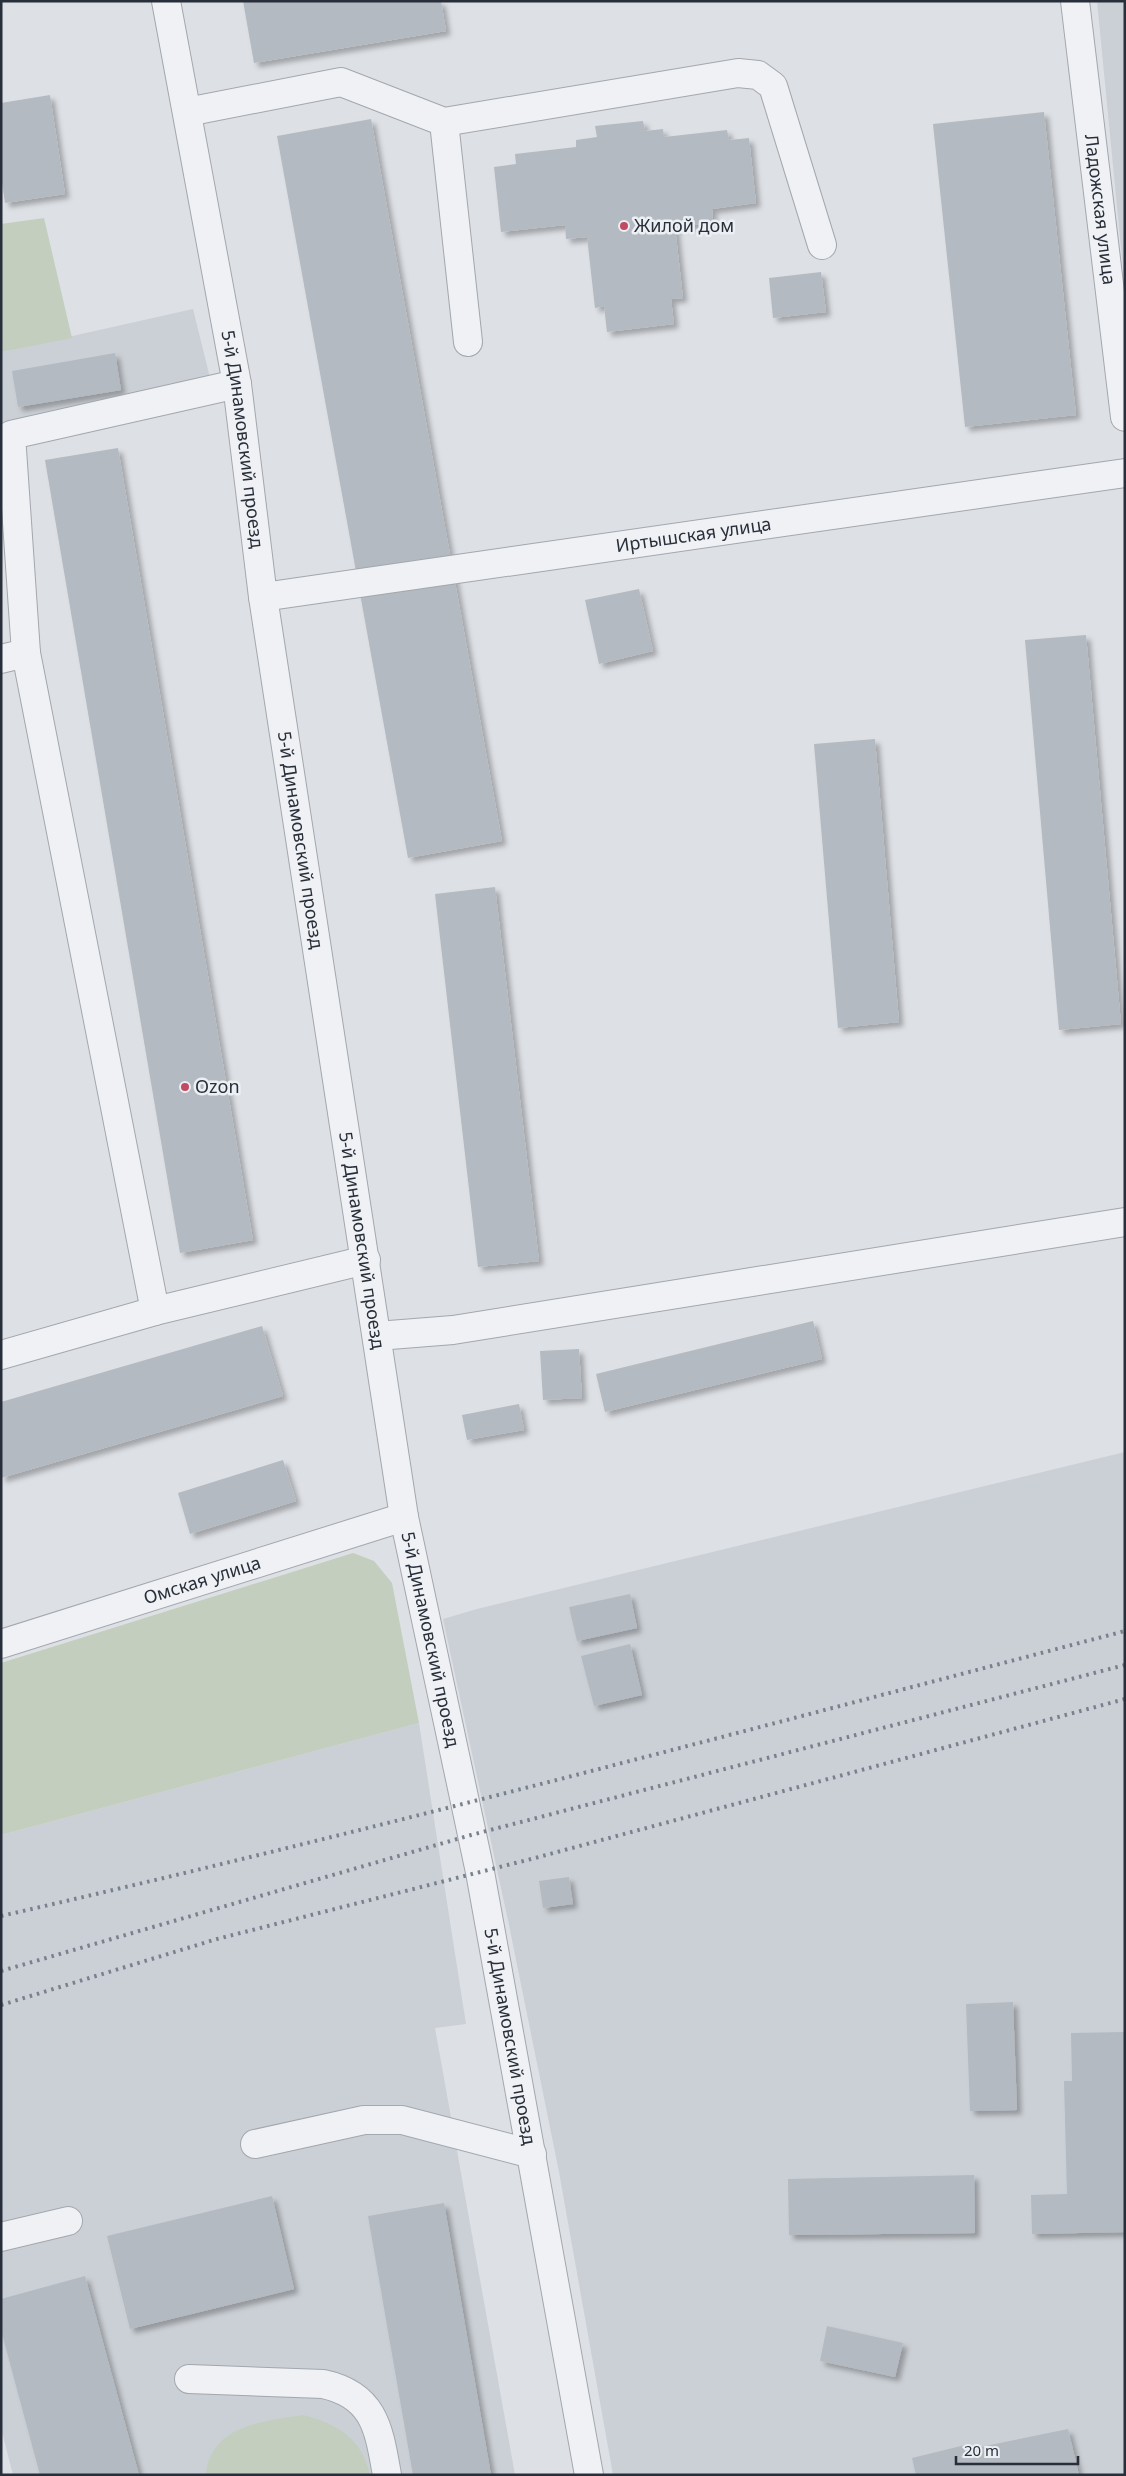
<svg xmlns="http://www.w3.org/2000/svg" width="1126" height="2476" font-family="'Noto Sans',sans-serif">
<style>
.built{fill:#cbd0d6}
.green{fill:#c3cebe}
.building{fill:#b4bac1;filter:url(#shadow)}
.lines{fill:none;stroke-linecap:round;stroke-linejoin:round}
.minor-casing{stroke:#a3a7ae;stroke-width:30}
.minor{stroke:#eff1f4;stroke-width:28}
.rail{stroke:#78818d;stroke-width:4;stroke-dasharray:2.5 5;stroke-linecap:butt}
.poi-dot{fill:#c14b62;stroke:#eceff3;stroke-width:2}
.labels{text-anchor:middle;stroke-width:5;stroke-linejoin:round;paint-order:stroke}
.street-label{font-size:18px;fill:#282f3a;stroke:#eceff3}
.poi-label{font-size:18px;fill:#282f3a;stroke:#eceff3;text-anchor:start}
</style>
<defs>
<filter id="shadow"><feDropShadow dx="4.5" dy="4.5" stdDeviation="2.5" flood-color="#0004"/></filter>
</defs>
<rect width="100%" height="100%" fill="#dde0e5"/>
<!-- built -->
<g class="built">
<polygon points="1097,1 1125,1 1125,289"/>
<polygon points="193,309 216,402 1,448 1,352"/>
<polygon points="1125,1452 1125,2475 613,2475 559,2172 509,1925 443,1619 477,1609"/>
<polygon points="419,1723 466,2024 435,2028 515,2475 13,2475 1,2428 1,1835"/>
</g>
<!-- green -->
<g class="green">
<polygon points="44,218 72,338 1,352 1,224"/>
<polygon points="353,1553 374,1561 392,1583 419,1723 1,1835 1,1663"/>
<path d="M303,2415C336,2423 363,2439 370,2475H206C210,2425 265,2421 303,2415Z"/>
</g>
<!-- building -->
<g class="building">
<polygon points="243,1 441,1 446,31 254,63"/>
<polygon points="50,95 65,194 5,203 1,176 1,103"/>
<polygon points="1044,112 1076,415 965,427 933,124"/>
<polygon points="371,119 502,841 408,858 277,136"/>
<polygon points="643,121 645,131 663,129 664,137 727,130 729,140 749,138 756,203 712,209 713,223 675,227 683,298 671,299 674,324 607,332 604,306 595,308 587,237 566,239 565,225 501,232 494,167 516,164 515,154 576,147 576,140 597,137 595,126"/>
<polygon points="821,272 826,312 773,318 769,278"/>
<polygon points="115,353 121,390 18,407 12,371"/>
<polygon points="118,448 253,1240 180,1253 45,460"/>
<polygon points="639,589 653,651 599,664 585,600"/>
<polygon points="1086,635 1121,1024 1059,1030 1025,640"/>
<polygon points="875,739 899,1022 838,1028 814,744"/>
<polygon points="495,887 539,1261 478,1267 435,894"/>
<polygon points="813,1321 822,1359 605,1412 596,1374"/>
<polygon points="262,1326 283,1396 1,1478 1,1402"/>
<polygon points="579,1349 582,1398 543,1400 540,1351"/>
<polygon points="519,1404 524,1430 467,1440 462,1415"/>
<polygon points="283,1460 296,1501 190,1534 178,1493"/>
<polygon points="630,1594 637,1628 577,1641 569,1607"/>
<polygon points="630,1644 642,1695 594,1706 581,1656"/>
<polygon points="569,1877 573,1904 543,1908 539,1881"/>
<polygon points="1013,2002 1017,2110 970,2111 966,2004"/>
<polygon points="1125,2032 1125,2232 1032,2234 1031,2195 1067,2194 1064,2081 1072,2081 1071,2033"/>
<polygon points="974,2175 975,2233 789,2235 788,2179"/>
<polygon points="272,2196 294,2289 130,2329 107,2236"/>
<polygon points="444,2203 491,2475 413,2475 368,2216"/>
<polygon points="85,2276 139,2475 40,2475 1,2330 1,2299"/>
<polygon points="827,2326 903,2343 895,2377 820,2361"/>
<polygon points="1068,2429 1079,2475 916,2475 912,2458 965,2445 966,2450"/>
</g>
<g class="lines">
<!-- minor casing -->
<g class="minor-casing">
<g id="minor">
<path id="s1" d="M166,1L237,384L263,597L404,1517L480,1872L589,2475"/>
<path id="s2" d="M1075,1L1125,417"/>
<polyline points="187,112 341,82 444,122 738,73 758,75 773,86 822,245"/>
<polyline points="444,122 468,342"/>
<path id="s3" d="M263,597L1125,473"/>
<polyline points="26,653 155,1311 366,1260"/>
<polyline points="1,659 26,653 11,435 237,384"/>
<polyline points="377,1336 453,1330 1125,1222"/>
<polyline points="1,1355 155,1311"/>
<path id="s4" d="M1,1644L404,1517"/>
<polyline points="255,2144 364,2120 402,2120 532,2154"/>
<polyline points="1,2237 68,2221"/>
<path d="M189,2379L323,2384C375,2395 379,2430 387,2475"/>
</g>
</g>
<!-- minor -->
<use href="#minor" class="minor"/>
<!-- rail -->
<g class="rail">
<path d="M1,1916C378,1830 751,1729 1125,1631"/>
<polyline points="1,1971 471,1835 1125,1665"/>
<polyline points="1,2005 217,1939 535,1858 1125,1699"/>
</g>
</g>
<!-- markers -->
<g class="poi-dot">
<circle cx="624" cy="226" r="5"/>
<circle cx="185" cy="1087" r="5"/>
</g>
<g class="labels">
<!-- street labels -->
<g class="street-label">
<text dy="6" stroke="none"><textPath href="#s2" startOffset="210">Ладожская улица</textPath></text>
<text dy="6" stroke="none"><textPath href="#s1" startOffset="445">5-й Динамовский проезд</textPath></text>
<text dy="6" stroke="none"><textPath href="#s3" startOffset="435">Иртышская улица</textPath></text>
<text dy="6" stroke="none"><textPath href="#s1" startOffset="850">5-й Динамовский проезд</textPath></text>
<text dy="6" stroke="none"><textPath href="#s1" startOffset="1255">5-й Динамовский проезд</textPath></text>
<text dy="6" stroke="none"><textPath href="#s4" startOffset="211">Омская улица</textPath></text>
<text dy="6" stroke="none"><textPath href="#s1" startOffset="1660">5-й Динамовский проезд</textPath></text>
<text dy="6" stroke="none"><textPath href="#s1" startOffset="2065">5-й Динамовский проезд</textPath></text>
</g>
<!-- poi labels -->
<g class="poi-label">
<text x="634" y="232">Жилой дом</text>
<text x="195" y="1093">Ozon</text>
</g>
</g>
<!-- border -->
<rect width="1126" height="2476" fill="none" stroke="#282f3a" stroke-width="5"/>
<!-- scale -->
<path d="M956 2456v8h122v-8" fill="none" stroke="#282f3a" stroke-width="2.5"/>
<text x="964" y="2456" font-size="15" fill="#282f3a" stroke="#eceff3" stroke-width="4" paint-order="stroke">20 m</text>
</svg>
